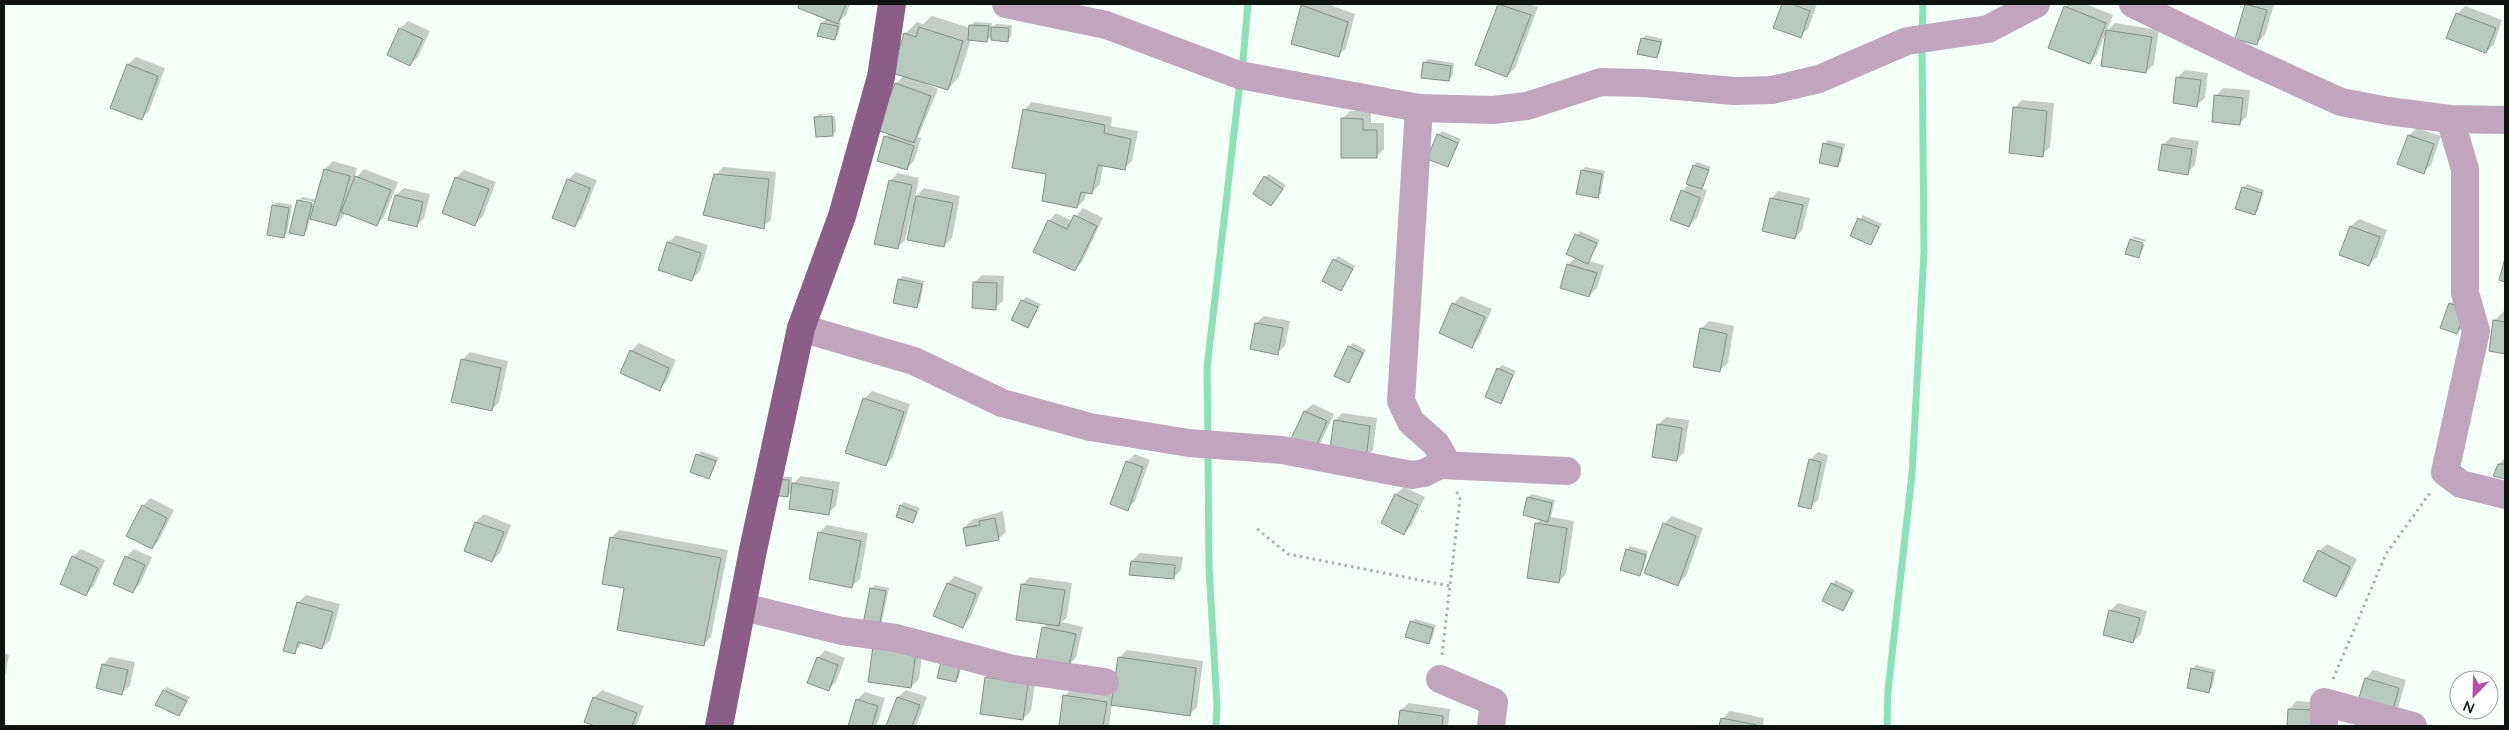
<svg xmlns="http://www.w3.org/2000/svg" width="2509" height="730" font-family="Lato,sans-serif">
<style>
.shadow{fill:#0003}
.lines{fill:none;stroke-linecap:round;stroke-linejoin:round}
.stream{stroke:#8ee0b8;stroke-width:7}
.building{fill:#b7c8bf;stroke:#819188}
.path{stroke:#a8b1ac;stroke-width:3;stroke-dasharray:2.5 4;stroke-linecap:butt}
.minor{stroke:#c0a5bc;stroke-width:28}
.major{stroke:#8c5d86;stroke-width:28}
</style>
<rect width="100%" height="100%" fill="#f4fff9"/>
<!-- shadow -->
<g class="shadow">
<polygon points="801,4 850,4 846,15 838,22 841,23 838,35 834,39 822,23 827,18 799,8"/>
<polygon points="1303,4 1327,4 1355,14 1346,48 1339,55 1293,43"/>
<polygon points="1500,4 1528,4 1538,7 1515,68 1507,76 1477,64"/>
<polygon points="1783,4 1817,4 1808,29 1800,36 1774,27"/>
<polygon points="2068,4 2085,4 2113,15 2106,32 2115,23 2159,30 2154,64 2146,72 2106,32 2097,55 2090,63 2065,7"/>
<polygon points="2247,4 2274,4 2265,35 2257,43"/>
<polygon points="2465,6 2502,20 2494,44 2486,52 2457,14"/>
<polygon points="932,16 970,28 974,22 992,23 991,29 996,24 1012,25 1011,37 1007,40 992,35 987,41 971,39 959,77 948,89 928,82 927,84 938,89 918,137 921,138 914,161 907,168 885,137 889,133 896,84 904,75 905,34 917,22 923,24"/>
<polygon points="408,21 430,31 418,57 410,64 400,29"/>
<polygon points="1646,35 1663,39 1660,53 1656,57 1643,38"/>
<polygon points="136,57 165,68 149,111 141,119 112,108 128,64"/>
<polygon points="1428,59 1454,63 1452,77 1448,80 1424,63"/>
<polygon points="2185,70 2208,73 2205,98 2197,105 2178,77"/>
<polygon points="2223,88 2250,90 2247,116 2239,124 2216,96"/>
<polygon points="2022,100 2054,103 2050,147 2042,155 2014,108"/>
<polygon points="1032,102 1112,117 1111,126 1138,131 1132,161 1124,169 1103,165 1100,184 1092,192 1086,191 1085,199 1077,207 1048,173 1024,110"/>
<polygon points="1350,111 1371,111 1371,123 1384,123 1384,149 1376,157 1342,119"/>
<polygon points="835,113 818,116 818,118 835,116 836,131 833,135 815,118 819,114"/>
<polygon points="2417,128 2441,136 2431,165 2423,172 2399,164 2409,135"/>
<polygon points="1442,131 1461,139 1448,166 1438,135"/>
<polygon points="2171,137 2199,141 2195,165 2187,173 2163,145"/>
<polygon points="1828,140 1845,144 1841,162 1837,165 1824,144"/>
<polygon points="333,161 357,168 354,180 364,169 398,182 384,217 377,224 345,212 343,217 336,225 310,218 307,231 303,235 291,232 299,199 318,206 318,203 300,199 302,197 317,200 325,169"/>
<polygon points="1697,162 1711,167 1701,188 1707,190 1697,218 1689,226 1682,191 1689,184 1687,183 1694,165"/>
<polygon points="723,167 776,172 771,220 763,227 716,175"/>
<polygon points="1585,167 1605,171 1601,193 1597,197 1582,171"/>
<polygon points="464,170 496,182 483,216 475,224 456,178"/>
<polygon points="576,172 597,180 582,218 574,225 568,180"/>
<polygon points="898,173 919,178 915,198 924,188 960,196 952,238 944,246 911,216 905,240 897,248 890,181"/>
<polygon points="1269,174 1286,185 1271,205 1265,177"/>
<polygon points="2247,184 2264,190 2258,210 2254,214 2243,188"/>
<polygon points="404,188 430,194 424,218 416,226 396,195"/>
<polygon points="1778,191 1810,198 1802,230 1795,238 1771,199"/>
<polygon points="277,202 292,205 287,233 284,236 273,206"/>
<polygon points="1083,208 1103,218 1082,262 1074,270 1049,221 1056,213 1072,221"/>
<polygon points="1863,215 1882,224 1871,244 1852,235"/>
<polygon points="2359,219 2387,230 2377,257 2369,265 2351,226"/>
<polygon points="1580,231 1600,240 1589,261 1604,265 1597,288 1589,296 1568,265 1576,257 1568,253"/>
<polygon points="676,235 708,245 700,271 692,279 668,243"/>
<polygon points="2134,236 2146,240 2145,242 2132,238"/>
<polygon points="2131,240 2145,245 2139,256 2127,253"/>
<polygon points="1338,256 1355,266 1341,289 1334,260"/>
<polygon points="982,275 1004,276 1003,301 995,308 974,283"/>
<polygon points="903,276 924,281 920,303 916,306 899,280"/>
<polygon points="1461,296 1492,309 1479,338 1472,346 1441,333 1453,304"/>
<polygon points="1026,297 1041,304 1028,327 1022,301"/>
<polygon points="2454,300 2469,306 2461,329 2457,333 2450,304"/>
<polygon points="2505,310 2505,353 2491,350 2495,320"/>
<polygon points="1264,316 1290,321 1285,346 1277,353 1256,323"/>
<polygon points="1709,321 1734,326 1728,363 1720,370 1701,329"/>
<polygon points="639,343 676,360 667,381 659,389 631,351"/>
<polygon points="1353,343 1366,350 1349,382 1349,347"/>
<polygon points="470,352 508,361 499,402 492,410 462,360"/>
<polygon points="1502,365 1516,371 1501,402 1498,369"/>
<polygon points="872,391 910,404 893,457 886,465 864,399"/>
<polygon points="1313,404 1334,414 1321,442 1313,450 1305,411"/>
<polygon points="1342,413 1377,418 1373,450 1365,458 1335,421"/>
<polygon points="1666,417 1689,420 1684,452 1677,460 1658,425"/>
<polygon points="701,451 719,458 709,478 698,455"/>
<polygon points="1818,452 1828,455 1818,500 1810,508 1810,460"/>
<polygon points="1135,454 1150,460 1135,501 1127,509 1127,462"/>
<polygon points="2505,458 2505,478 2495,475 2499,464"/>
<polygon points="778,476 792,477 792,485 801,476 840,482 836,506 828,513 792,491 788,496"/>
<polygon points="1404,487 1425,497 1411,526 1404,533 1382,523 1396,494"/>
<polygon points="1532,494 1555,500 1551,517 1574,521 1566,574 1559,582 1536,524 1541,519 1528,497"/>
<polygon points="150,498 174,510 159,540 152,548 143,506"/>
<polygon points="904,502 920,508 913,522 901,506"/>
<polygon points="1003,511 1006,532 998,539 964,528 972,520"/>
<polygon points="484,514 511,525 500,553 492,561 465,551 476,522"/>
<polygon points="1672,516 1703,528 1686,576 1678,584 1664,524"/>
<polygon points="827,525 868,533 860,579 852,586 819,533"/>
<polygon points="619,530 728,550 711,637 703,645 626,587 611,538"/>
<polygon points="2327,544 2357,559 2343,588 2335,595 2319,551"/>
<polygon points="1630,546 1648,551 1643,571 1639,574 1627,550"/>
<polygon points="81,549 105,560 94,586 86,594 73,557"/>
<polygon points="134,549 152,557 140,584 133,591 126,557"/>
<polygon points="1140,553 1183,557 1181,570 1173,578 1132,561"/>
<polygon points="955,576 983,587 970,618 963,626 948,583"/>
<polygon points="1030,577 1072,583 1067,617 1062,622 1083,627 1076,657 1069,665 1043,628 1048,623 1023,584"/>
<polygon points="1836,580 1855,590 1843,610 1832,584"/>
<polygon points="875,585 889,588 882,622 878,626 871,589"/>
<polygon points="306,595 340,604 330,640 322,648 303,642 294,653 298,603"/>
<polygon points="2118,603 2147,611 2141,634 2133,642 2110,611"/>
<polygon points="1415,619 1436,625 1432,639 1428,643 1411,622"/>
<polygon points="882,638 922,654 919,679 911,687"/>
<polygon points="825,650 845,658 836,682 828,690 818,658"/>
<polygon points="1127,650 1203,661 1197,707 1189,715 1112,704 1109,726 1060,726 1065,696 1072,688 1114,695 1119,658"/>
<polygon points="4,653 9,655 4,681"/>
<polygon points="110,657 135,662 130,686 122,693 103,665"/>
<polygon points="963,658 959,677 956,681 939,677"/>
<polygon points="2196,665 2216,670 2212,688 2208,691 2193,669"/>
<polygon points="994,670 1036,676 1031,711 1023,719 987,678"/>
<polygon points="2373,670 2406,680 2398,708 2358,706 2366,678"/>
<polygon points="167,687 190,697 179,715 164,690"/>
<polygon points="602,690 644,706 636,726 598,726 585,721 594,698"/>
<polygon points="906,690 927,697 916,726 888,726 898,697"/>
<polygon points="865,692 885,698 877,724 875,726 849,726 857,700"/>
<polygon points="2297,701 2321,703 2319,726 2288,726 2289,709"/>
<polygon points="1409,703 1450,709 1448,726 1399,726 1401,710"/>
<polygon points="1730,711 1764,718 1763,726 1721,726 1722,719"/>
</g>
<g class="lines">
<!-- stream -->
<g class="stream">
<polyline points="1922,33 1923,4"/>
<polyline points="1242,71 1248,4"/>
<polyline points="1208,439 1207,368 1240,81"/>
<polyline points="1208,449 1209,567 1217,706 1216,726"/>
<polyline points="1887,726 1888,691 1912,474 1924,252 1922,44"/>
</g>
</g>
<!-- building -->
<g class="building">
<polygon points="799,4 846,4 838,24 798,8"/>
<polygon points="1498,4 1531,15 1507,77 1475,65"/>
<polygon points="1782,4 1792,4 1810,11 1801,38 1773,28"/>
<polygon points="2245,4 2267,10 2257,45 2235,39"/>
<polygon points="1301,5 1348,22 1339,57 1291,44"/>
<polygon points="2064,6 2106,23 2090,64 2048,48"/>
<polygon points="2456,13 2496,28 2486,53 2446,38"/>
<polygon points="821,23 838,26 835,40 817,36"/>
<polygon points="969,25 989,26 987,42 968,40"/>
<polygon points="919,27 963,41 948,90 892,73 904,33 916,37"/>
<polygon points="991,27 1009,28 1008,42 991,40"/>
<polygon points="399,28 423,39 410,66 387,55"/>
<polygon points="2106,30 2152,37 2146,73 2101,66"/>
<polygon points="1641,38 1661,42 1657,58 1637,54"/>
<polygon points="1423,62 1451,66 1449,81 1421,78"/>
<polygon points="127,64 158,76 142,120 110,108"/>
<polygon points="2176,77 2201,80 2197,107 2173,103"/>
<polygon points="895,83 931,96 914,143 877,130"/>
<polygon points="2214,95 2243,98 2240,125 2212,122"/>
<polygon points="2013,107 2047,111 2043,157 2009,153"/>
<polygon points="1023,109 1105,125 1104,133 1131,139 1125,170 1098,165 1092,194 1081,192 1077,208 1042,201 1046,174 1012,168"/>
<polygon points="832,116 833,136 816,137 814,117"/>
<polygon points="1341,118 1363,119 1363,130 1377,130 1377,158 1341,158"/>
<polygon points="1437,134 1458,143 1448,167 1427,159"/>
<polygon points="2408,135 2434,144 2424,174 2397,164"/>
<polygon points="884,136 914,146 907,170 877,161"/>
<polygon points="1823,143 1842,148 1838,167 1819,163"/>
<polygon points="2162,144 2192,149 2188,175 2158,170"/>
<polygon points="1693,165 1709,170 1702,189 1686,184"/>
<polygon points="324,169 350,176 336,226 310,219"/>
<polygon points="1581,170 1602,174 1598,198 1576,194"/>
<polygon points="714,174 769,179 764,229 703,215"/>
<polygon points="355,176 391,190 377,226 341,212"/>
<polygon points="1264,176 1283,189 1271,206 1253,194"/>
<polygon points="455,177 489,189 475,226 442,213"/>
<polygon points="567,179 590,188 575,227 552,218"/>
<polygon points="889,180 912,185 898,249 874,244"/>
<polygon points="2242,187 2262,193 2255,215 2235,209"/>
<polygon points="1681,190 1700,198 1689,227 1670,220"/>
<polygon points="395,195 423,202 417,227 388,220"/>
<polygon points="916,196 953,203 944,247 907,240"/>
<polygon points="1770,198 1803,205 1795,239 1762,231"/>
<polygon points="297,200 312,203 304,236 289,233"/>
<polygon points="272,205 289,208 284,238 267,235"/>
<polygon points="1074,215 1097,226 1075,271 1033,252 1048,220 1067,229"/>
<polygon points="1858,218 1879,227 1871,245 1850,236"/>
<polygon points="2350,226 2380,237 2369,266 2339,255"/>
<polygon points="1575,234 1597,243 1588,264 1566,254"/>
<polygon points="2130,239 2143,243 2139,258 2125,254"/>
<polygon points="667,242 701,253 692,281 658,270"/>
<polygon points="2505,258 2505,282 2499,280"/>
<polygon points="1333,259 1353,269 1341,291 1322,281"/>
<polygon points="1567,264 1597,273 1589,297 1560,288"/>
<polygon points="898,279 922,284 917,308 893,303"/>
<polygon points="973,282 997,283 996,310 972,308"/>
<polygon points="1021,300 1038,307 1028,328 1011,320"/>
<polygon points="1452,303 1485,317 1472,348 1439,333"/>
<polygon points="2449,303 2466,310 2457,334 2440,328"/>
<polygon points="2493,320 2505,322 2505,354 2489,351"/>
<polygon points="1255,323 1283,328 1278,355 1250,349"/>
<polygon points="1700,328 1727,334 1720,372 1693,367"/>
<polygon points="1348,346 1363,353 1349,383 1334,376"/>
<polygon points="630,350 669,368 660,391 620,373"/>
<polygon points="461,359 501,368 492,411 451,402"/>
<polygon points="1497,368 1513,375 1501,404 1485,397"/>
<polygon points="863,398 904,412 886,466 845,453"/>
<polygon points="1304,411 1327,421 1314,451 1290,441"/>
<polygon points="1334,420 1370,426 1366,459 1329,454"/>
<polygon points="1657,424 1682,428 1677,461 1652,457"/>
<polygon points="696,454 716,461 709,479 690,472"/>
<polygon points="1809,459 1821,462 1811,509 1798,506"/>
<polygon points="1126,461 1143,467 1128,511 1110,504"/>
<polygon points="2498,464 2505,464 2505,479 2493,476"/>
<polygon points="773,479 789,480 788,497 772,495"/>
<polygon points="792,483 833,490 829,515 789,509"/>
<polygon points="1395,494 1418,505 1404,535 1381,523"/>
<polygon points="1527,497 1552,503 1548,522 1523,515"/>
<polygon points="142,505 167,518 152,549 126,536"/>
<polygon points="900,505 917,512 913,523 896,517"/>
<polygon points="995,518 999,540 966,546 963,528 980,525 979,521"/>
<polygon points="475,522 504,532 492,562 464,551"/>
<polygon points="1535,523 1567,528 1559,583 1527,578"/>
<polygon points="1663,523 1696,536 1678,586 1644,573"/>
<polygon points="818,532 861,541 852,588 809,579"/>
<polygon points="610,537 721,558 704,646 617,630 624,588 602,584"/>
<polygon points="1626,549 1646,555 1640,576 1620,570"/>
<polygon points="2318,550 2350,567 2336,597 2303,581"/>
<polygon points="72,556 98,568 86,596 60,584"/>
<polygon points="125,556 145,565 133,593 113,584"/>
<polygon points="1131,561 1175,565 1174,579 1129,575"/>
<polygon points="947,583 976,594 963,628 933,616"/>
<polygon points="1831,583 1852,593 1843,611 1822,601"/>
<polygon points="1021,584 1065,590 1059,626 1016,620"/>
<polygon points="870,588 886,591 879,627 863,624"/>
<polygon points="297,602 333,612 322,649 298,642 295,654 283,651"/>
<polygon points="2109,610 2140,618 2133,643 2103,635"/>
<polygon points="1410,621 1433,628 1429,644 1405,637"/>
<polygon points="1042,627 1076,634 1069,666 1036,660"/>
<polygon points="873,646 916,652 911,688 868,682"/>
<polygon points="817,657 838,665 829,691 807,683"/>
<polygon points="942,657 961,661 956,682 937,678"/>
<polygon points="1118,657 1196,668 1190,716 1111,705"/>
<polygon points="102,664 128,670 122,695 96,688"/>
<polygon points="2191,668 2213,673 2209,693 2187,688"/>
<polygon points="985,677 1028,684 1023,720 980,714"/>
<polygon points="2365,678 2399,688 2391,717 2356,707"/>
<polygon points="163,690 187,701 179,716 155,705"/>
<polygon points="1063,695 1107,702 1103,726 1059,726"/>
<polygon points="593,697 637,713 632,726 595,726 584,722"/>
<polygon points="897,697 920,705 912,726 886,726"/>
<polygon points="856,699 878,706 872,726 848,726"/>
<polygon points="2288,709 2314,710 2313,726 2287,726"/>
<polygon points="1400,710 1443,716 1442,726 1398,726"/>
<polygon points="1721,718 1757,725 1757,726 1719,726"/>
</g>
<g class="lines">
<!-- path -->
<g class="path">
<polyline points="1257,529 1288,554 1450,586"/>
<polyline points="1442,655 1460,498 1456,491"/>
<polyline points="2333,679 2386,554 2430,493"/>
</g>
<!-- minor -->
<g class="minor">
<polyline points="1006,4 1106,25 1239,75 1419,108 1493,110 1527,106 1601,82 1643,83 1734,91 1772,90 1819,79 1907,41 1988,29 2036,4"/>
<polyline points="2133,4 2255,63 2341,102 2388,111 2450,119 2505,120"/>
<polyline points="2450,119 2465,169 2465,293 2476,331 2445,472 2461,484 2505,495"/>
<polyline points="801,328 914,361 1002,403 1090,427 1189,443 1282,450 1412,475 1424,473 1440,465 1443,456 1436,444 1411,422 1401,401 1419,108"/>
<polyline points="1440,465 1567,471"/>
<polyline points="743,607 842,631 896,638 1013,669 1105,682"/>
<polyline points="1440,679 1494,702 1491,726"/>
<polyline points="2324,726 2324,702 2413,726"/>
</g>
<!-- major -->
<polyline class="major" points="719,726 753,550 801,328 842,216 881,77 892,4"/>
</g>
<!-- border -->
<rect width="2509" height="730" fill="none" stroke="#0e1411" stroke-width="10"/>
<!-- north arrow -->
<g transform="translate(2474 695) rotate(203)"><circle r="24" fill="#ffffff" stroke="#9fa1a0"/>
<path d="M0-4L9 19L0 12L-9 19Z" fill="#b74daf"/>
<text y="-8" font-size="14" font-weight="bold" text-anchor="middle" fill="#0e1411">N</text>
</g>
</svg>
